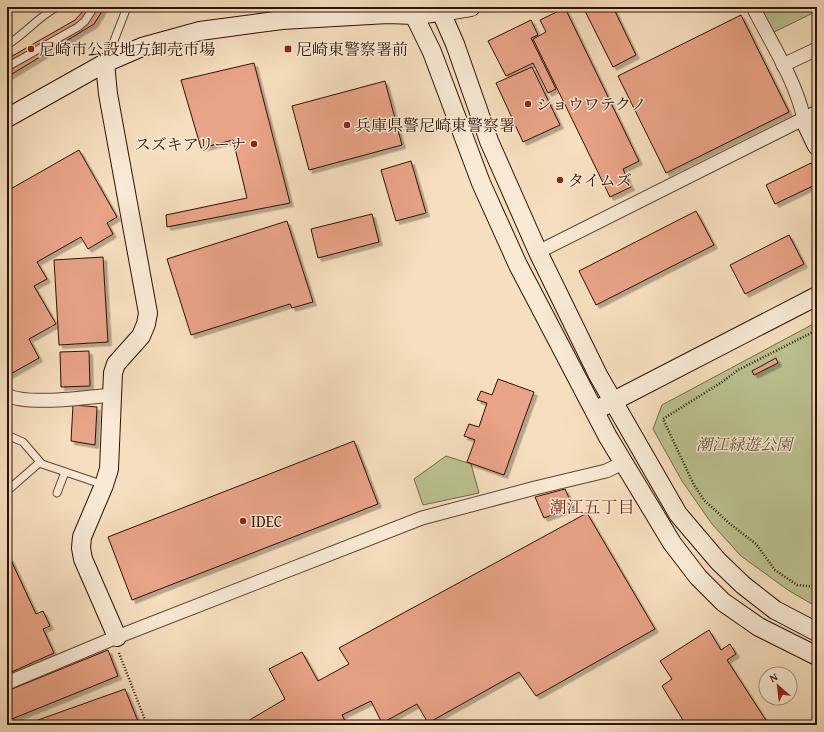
<svg xmlns="http://www.w3.org/2000/svg" width="824" height="732" font-family="'Gentium Book Plus','Noto Serif JP',serif">
<style>
.green{fill:#bcc291;stroke:#766a4c}
.building{fill:#e9a387;stroke:#2f1106;filter:url(#shadow)}
.lines{fill:none;stroke-linecap:round;stroke-linejoin:round}
.lane-casing{stroke:#614434;stroke-width:9}
.street-casing{stroke:#614434;stroke-width:15}
.secondary-casing{stroke:#2f1106;stroke-width:20}
.path{stroke:#2f1106;stroke-width:2.5;stroke-dasharray:1 2;stroke-linecap:butt}
.lane{stroke:#f9ead5;stroke-width:7}
.street{stroke:#f9ead5;stroke-width:13}
.secondary{stroke:#f9ead5;stroke-width:18}
.poi-dot{fill:#8f2418;stroke:#f9ead5;stroke-width:1.5}
.labels{text-anchor:middle;stroke-width:3;stroke-linejoin:round;paint-order:stroke}
.poi-label{font-size:16px;fill:#2f1106;stroke:#f9ead5;text-anchor:start}
.park-label{font-size:16px;font-style:italic;fill:#604f37;stroke:#f9ead5}
.neighbourhood-label{font-size:17px;fill:#7a1f14;stroke:#f9ead5}
</style>
<defs>
<filter id="shadow"><feDropShadow dx="3.5" dy="3.5" stdDeviation="0" flood-color="#0004"/></filter>
</defs>
<rect width="100%" height="100%" fill="#f6dfbe"/>
<filter id="stains"><feTurbulence type="fractalNoise" baseFrequency=".005" numOctaves="4"/><feColorMatrix values="0 0 0 0 .2 0 0 0 0 .09 0 0 0 0 .02 0 0 0 .5 -.17"/></filter>
<radialGradient id="worn" r=".72"><stop offset=".6" stop-color="#630" stop-opacity="0"/><stop offset="1" stop-color="#630" stop-opacity=".3"/></radialGradient>
<!-- green -->
<g class="green">
<polygon points="759,7 817,7 817,11 772,33"/>
<polygon points="817,322 817,607 788,590 741,556 712,524 682,481 653,429 662,405"/>
<polygon points="446,456 471,464 479,493 423,505 414,479"/>
</g>
<!-- building -->
<g class="building">
<polygon points="85,7 103,7 101,13 94,24 7,77 7,59 75,20 84,10"/>
<polygon points="583,7 613,7 636,55 613,67"/>
<polygon points="565,8 639,161 623,169 631,187 610,197 533,39 546,32 540,20"/>
<polygon points="741,15 789,112 666,173 618,76"/>
<polygon points="531,20 538,35 531,38 556,89 548,93 533,63 506,76 488,41"/>
<polygon points="254,63 290,203 167,227 166,215 247,198 233,140 201,148 181,80"/>
<polygon points="532,67 560,125 523,142 496,83"/>
<polygon points="385,81 402,145 309,170 292,106"/>
<polygon points="79,150 117,217 107,223 113,234 88,249 81,237 37,262 47,279 34,286 56,324 29,339 39,358 7,376 7,191"/>
<polygon points="411,161 426,213 396,221 381,170"/>
<polygon points="811,163 817,174 817,184 775,204 766,185"/>
<polygon points="696,211 714,245 596,305 579,271"/>
<polygon points="372,214 379,242 318,258 311,229"/>
<polygon points="287,221 313,302 292,308 290,304 191,335 167,259"/>
<polygon points="789,235 804,264 745,294 730,265"/>
<polygon points="103,257 108,342 59,345 54,260"/>
<polygon points="89,351 90,386 61,387 60,352"/>
<polygon points="776,358 778,363 754,375 752,371"/>
<polygon points="498,379 534,392 504,475 467,462 475,440 464,436 469,424 479,427 487,403 477,400 481,391 492,395"/>
<polygon points="73,405 97,407 95,445 71,441"/>
<polygon points="354,441 378,504 132,600 108,537"/>
<polygon points="565,489 573,507 544,518 535,497"/>
<polygon points="587,513 655,629 536,696 519,672 428,723 417,704 382,723 371,701 342,715 347,725 241,725 285,699 269,669 302,652 318,681 349,664 339,648"/>
<polygon points="10,558 36,614 43,611 50,626 43,629 54,653 7,674 7,559"/>
<polygon points="709,630 721,650 730,644 736,654 727,660 769,725 686,725 662,686 672,679 660,661"/>
<polygon points="108,650 118,676 7,721 7,691"/>
<polygon points="125,689 139,724 24,725"/>
</g>
<g class="lines">
<!-- lane casing -->
<g class="lane-casing">
<g id="lane">
<path d="M7,45C25,34 38,17 57,7"/>
<polyline points="107,59 127,7"/>
<polyline points="7,67 78,27 85,21 94,7"/>
<polyline points="7,435 23,442 41,463"/>
<polyline points="7,491 39,463 104,485"/>
<polyline points="57,493 65,472"/>
</g>
</g>
<!-- street casing -->
<g class="street-casing">
<g id="street">
<path d="M753,7C771,43 795,79 804,119"/>
<polyline points="783,65 817,49"/>
<polyline points="538,252 817,112"/>
<path d="M7,395C27,406 88,397 112,395"/>
<polyline points="7,683 117,637 422,518 535,488 606,471 623,463"/>
</g>
</g>
<!-- secondary casing -->
<g class="secondary-casing">
<g id="secondary">
<polyline points="441,12 455,44 489,141 538,252 598,375 678,514 718,561 743,585 775,610 817,632"/>
<polyline points="414,15 432,52 481,183 518,265 608,437 672,543 698,577 723,602 759,627 817,656"/>
<polyline points="105,63 108,94 148,313 146,324 141,336 116,364 113,373 109,469 104,485 82,537 81,548 83,559 117,637"/>
<polyline points="7,118 105,63 142,47 200,31 282,20 388,14 414,15 441,12 471,7"/>
<polyline points="804,119 817,146"/>
<polyline points="602,407 817,296"/>
</g>
</g>
<!-- path -->
<g class="path">
<polyline points="817,330 738,370 722,382 663,419 694,485 704,500 729,523 756,544 775,570 797,585 817,587"/>
<polyline points="119,653 147,725"/>
</g>
<!-- lane -->
<use href="#lane" class="lane"/>
<!-- street -->
<use href="#street" class="street"/>
<!-- secondary -->
<use href="#secondary" class="secondary"/>
</g>
<!-- markers -->
<g class="poi-dot">
<circle cx="31" cy="49" r="4"/>
<rect x="284" y="45" width="8" height="8" rx="2"/>
<circle cx="528" cy="104" r="4"/>
<circle cx="347" cy="125" r="4"/>
<circle cx="254" cy="144" r="4"/>
<circle cx="560" cy="180" r="4"/>
<circle cx="243" cy="521" r="4"/>
</g>
<g class="labels">
<!-- poi labels -->
<g class="poi-label">
<text x="39" y="55">尼崎市公設地方卸売市場</text>
<text x="296" y="55">尼崎東警察署前</text>
<text x="536" y="110">ショウワテクノ</text>
<text x="355" y="131">兵庫県警尼崎東警察署</text>
<text x="246" y="150" text-anchor="end">スズキアリーナ</text>
<text x="568" y="186">タイムズ</text>
<text x="251" y="527">IDEC</text>
</g>
<!-- park labels -->
<g class="park-label">
<text x="744" y="450">潮江緑遊公園</text>
</g>
<!-- neighbourhood labels -->
<g class="neighbourhood-label">
<text x="592" y="513">潮江五丁目</text>
</g>
</g>
<!-- margin -->
<rect width="824" height="732" fill="none" stroke="#f6dfbe" stroke-width="24"/>
<rect x="8" y="8" width="808" height="716" fill="none" stroke="#2f1106" stroke-width="2"/>
<rect x="12" y="12" width="800" height="708" fill="none" stroke="#2f1106"/>
<!-- north arrow -->
<g transform="translate(778 686) rotate(332)"><circle r="19" fill="#f9ead5" stroke="#a89382"/>
<path d="M0-3L7 15L0 10L-7 15Z" fill="#8f2418"/>
<text y="-6" font-size="11" font-weight="bold" text-anchor="middle" fill="#2f1106">N</text>
</g>
<rect width="100%" height="100%" filter="url(#stains)"/>
<rect width="100%" height="100%" fill="url(#worn)"/>
</svg>
